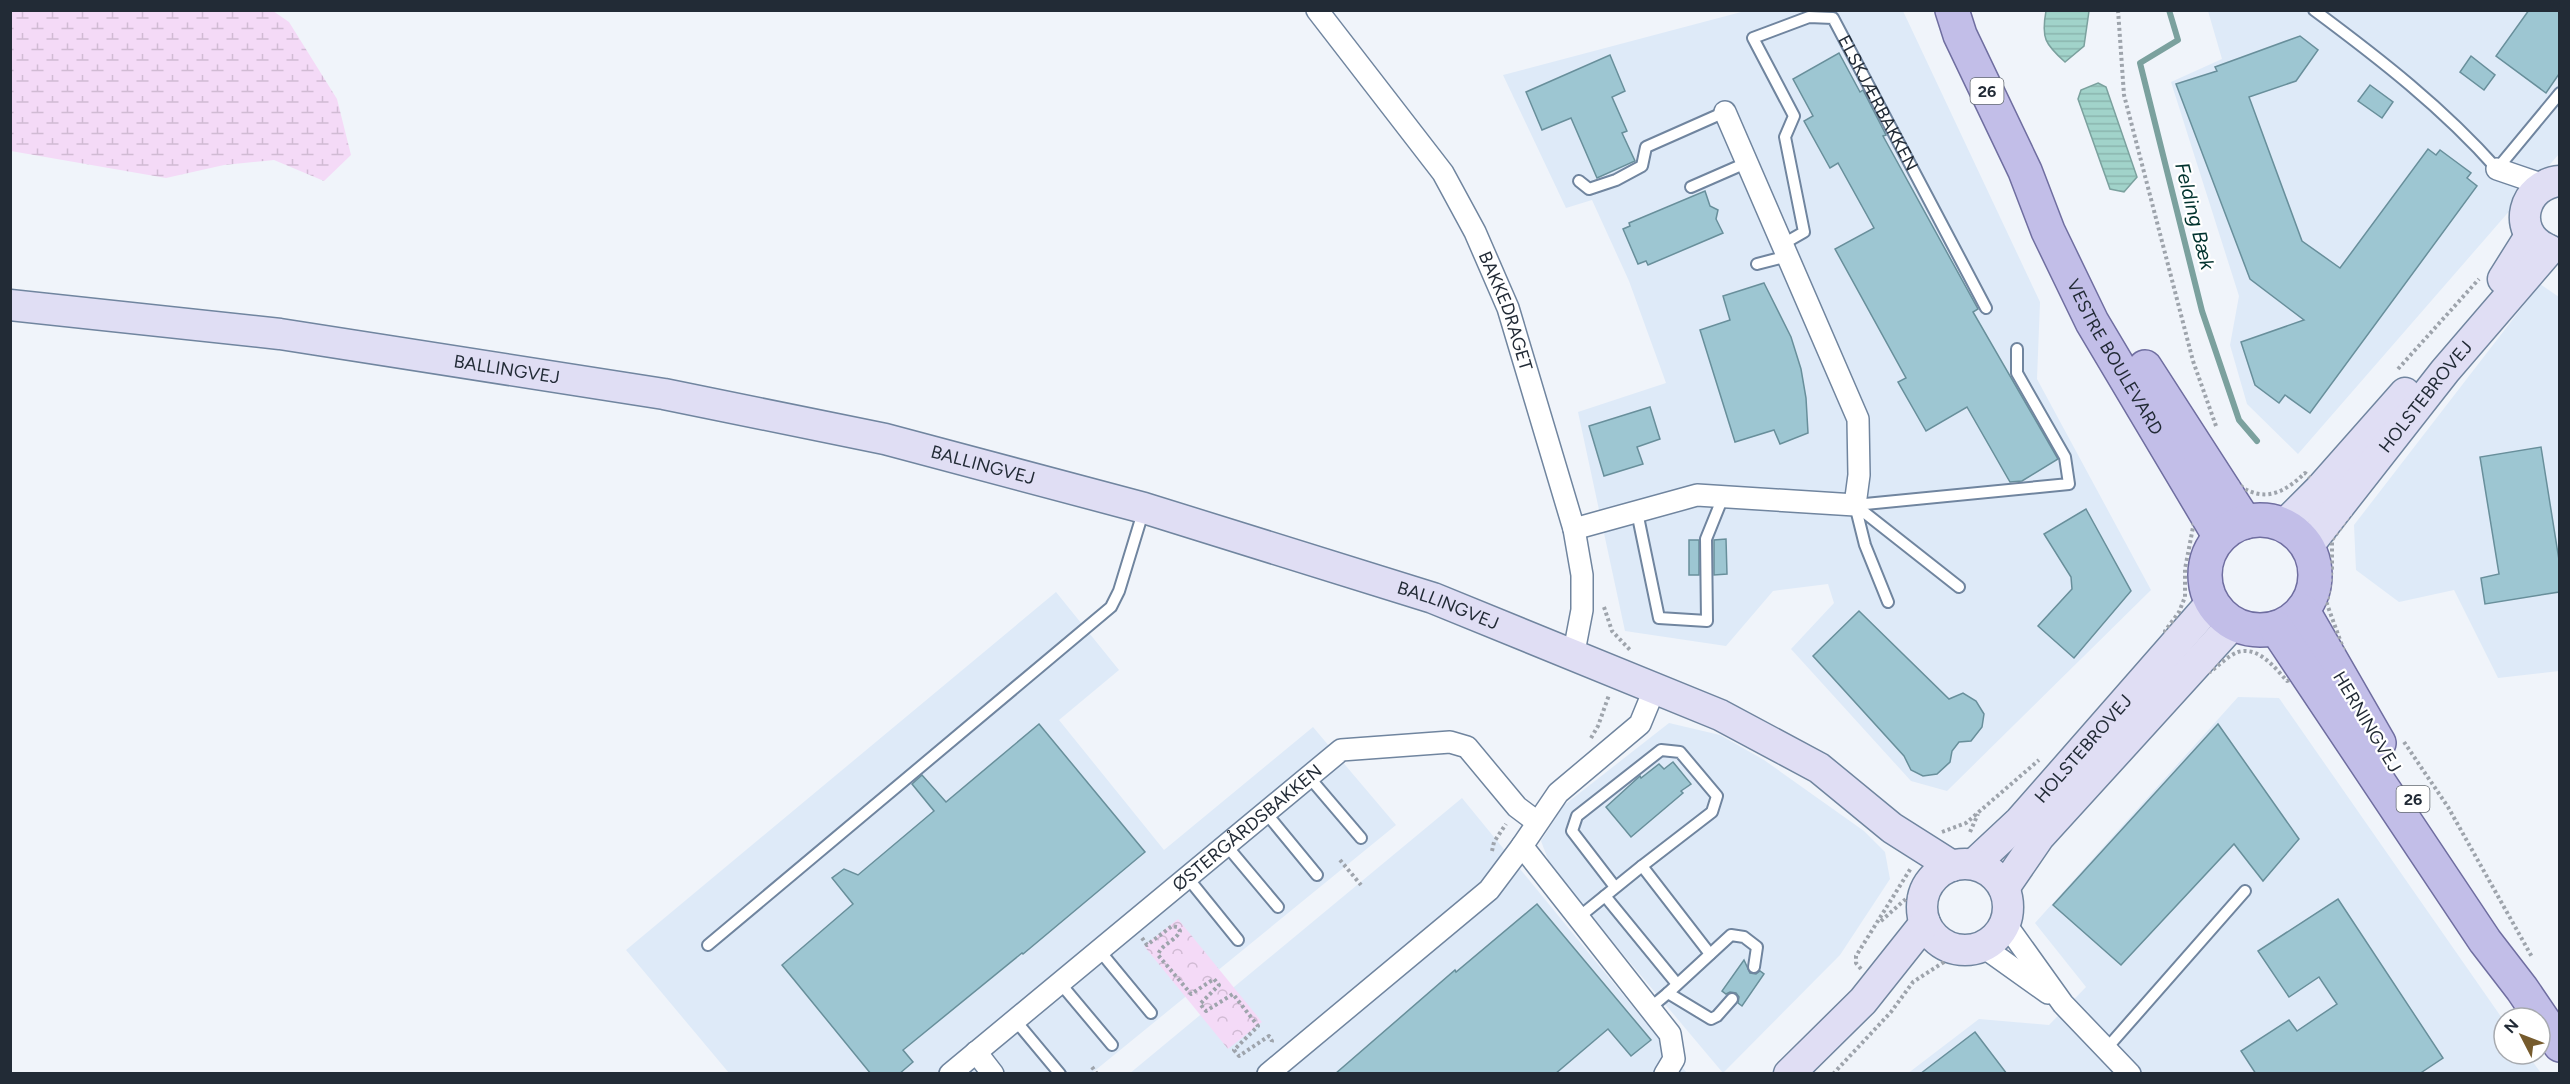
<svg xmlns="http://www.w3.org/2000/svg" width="2570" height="1084" font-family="Figtree,sans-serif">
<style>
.built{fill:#deeaf8}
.forest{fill:url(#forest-crowns)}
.wetland{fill:url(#wetland-marsh)}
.water{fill:url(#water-rules);stroke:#7ba19e;stroke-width:1.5}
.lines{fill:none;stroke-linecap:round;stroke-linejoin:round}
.stream{stroke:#7ba19e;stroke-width:6}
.building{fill:#9dc6d2;stroke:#688f9b;stroke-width:1.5}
.lane-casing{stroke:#70859f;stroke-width:14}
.street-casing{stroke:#70859f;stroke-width:24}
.secondary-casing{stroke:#70859f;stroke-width:33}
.primary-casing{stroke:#6f6ea0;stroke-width:36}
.path{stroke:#9ea4ac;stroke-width:4;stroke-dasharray:3 3;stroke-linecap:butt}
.lane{stroke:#fff;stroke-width:10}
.street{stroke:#fff;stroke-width:21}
.secondary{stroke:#e0def4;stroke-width:30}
.primary{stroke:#c2bee8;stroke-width:33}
.labels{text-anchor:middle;stroke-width:4.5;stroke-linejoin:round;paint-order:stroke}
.shield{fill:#fff;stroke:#646b72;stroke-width:1.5}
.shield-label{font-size:16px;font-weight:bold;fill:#222b36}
.street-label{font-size:18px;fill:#222b36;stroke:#fff}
.water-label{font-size:20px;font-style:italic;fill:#02332e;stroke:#fff}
</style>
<defs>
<pattern id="forest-crowns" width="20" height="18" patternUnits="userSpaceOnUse" patternTransform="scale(1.5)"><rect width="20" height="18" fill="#f4daf7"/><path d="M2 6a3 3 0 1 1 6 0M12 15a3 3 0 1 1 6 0" fill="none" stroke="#d1bbd4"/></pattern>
<pattern id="wetland-marsh" width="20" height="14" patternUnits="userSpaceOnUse" patternTransform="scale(1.5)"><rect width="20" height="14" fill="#f4daf7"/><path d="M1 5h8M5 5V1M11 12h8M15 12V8" fill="none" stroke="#d1bbd4"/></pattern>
<pattern id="water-rules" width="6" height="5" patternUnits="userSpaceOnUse" patternTransform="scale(1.5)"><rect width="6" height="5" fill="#a1d3ca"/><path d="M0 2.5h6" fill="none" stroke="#8ab5ae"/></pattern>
</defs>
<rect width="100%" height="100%" fill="#f0f4fa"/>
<!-- built -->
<g class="built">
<polygon points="1745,11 1903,11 2040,302 2037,379 2151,590 1947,791 1911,781 1791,649 1834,603 1828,584 1773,591 1726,646 1625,631 1578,412 1666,383 1629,281 1592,200 1566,208 1503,75"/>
<polygon points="2208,11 2559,11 2559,154 2298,454 2247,404 2230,345 2239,296 2171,82 2222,59"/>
<polygon points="2540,284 2559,297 2559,671 2498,678 2454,590 2399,602 2356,570 2354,525"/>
<polygon points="1056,592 1119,670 1059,720 1164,850 1313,727 1396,825 1092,1073 729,1073 626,950"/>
<polygon points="2238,697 2279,698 2504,1021 2504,1054 2527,1054 2541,1073 1907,1074 1979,1019 2049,1025 2086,987 2035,923"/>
<polygon points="1669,723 1720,735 1764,760 1864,831 1885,852 1890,879 1840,955 1723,1073 1552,870 1541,841 1563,806"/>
<polygon points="1462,798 1687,1073 1129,1074"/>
</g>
<!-- forest -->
<polygon class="forest" points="1178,919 1262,1022 1228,1049 1144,946"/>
<!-- wetland -->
<polygon class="wetland" points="10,11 273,11 289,22 337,99 351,155 324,181 274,160 224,165 166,178 11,151"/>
<!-- water -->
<g class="water">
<path d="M2046,11H2089L2084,46L2065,62C2045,44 2041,38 2046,11Z"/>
<polygon points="2098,83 2106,87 2137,177 2124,192 2110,189 2078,99 2081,90"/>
</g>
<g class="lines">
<!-- stream -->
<polyline class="stream" points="2169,10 2178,40 2140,63 2202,311 2239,420 2257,441"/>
</g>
<!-- building -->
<g class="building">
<polygon points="2529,10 2559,10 2559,74 2546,93 2496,56"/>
<polygon points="2300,36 2318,50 2296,81 2249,97 2302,241 2340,268 2428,149 2436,155 2440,150 2459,164 2471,173 2467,178 2477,186 2310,413 2285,395 2279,403 2255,385 2241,342 2304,320 2250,279 2176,84 2217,71 2215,67"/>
<polygon points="1839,53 1860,92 1863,90 1886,135 1883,136 1978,309 1973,312 2058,459 2022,481 2010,482 1967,407 1926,431 1898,382 1906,378 1835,249 1874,228 1838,163 1830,168 1804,121 1813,116 1793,79"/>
<polygon points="1610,55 1625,91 1612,97 1627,131 1622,133 1635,161 1597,178 1571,118 1542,130 1526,92"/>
<polygon points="2471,56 2495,75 2484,90 2460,72"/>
<polygon points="2370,85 2393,102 2382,118 2358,101"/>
<polygon points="1705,191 1710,206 1718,210 1716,219 1723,233 1648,265 1646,261 1638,264 1623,229 1630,226 1629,223"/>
<polygon points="1764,283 1791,337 1801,369 1806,398 1808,433 1780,444 1774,430 1735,442 1700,330 1730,320 1723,296"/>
<polygon points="1650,407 1660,439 1637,447 1643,464 1604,476 1589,426"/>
<polygon points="2541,447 2559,560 2559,592 2485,604 2481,578 2499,574 2480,457"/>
<polygon points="2086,509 2131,591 2074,658 2038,626 2072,589 2071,577 2044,534"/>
<polygon points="1726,539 1727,574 1714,575 1714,540"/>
<rect x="1689" y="540" width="10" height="35"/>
<polygon points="1859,611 1949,699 1963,693 1976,701 1984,714 1982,727 1971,741 1959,742 1952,751 1950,762 1937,774 1923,776 1911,770 1904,756 1813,656"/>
<polygon points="1039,724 1145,852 1023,954 1022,953 903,1050 913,1062 899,1074 871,1074 782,965 853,904 832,878 844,869 858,875 934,811 912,784 922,775 946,802"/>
<polygon points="2218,724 2299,839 2263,881 2234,844 2121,965 2053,905"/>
<polygon points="1673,762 1691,784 1681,791 1683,793 1631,837 1606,807 1640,776 1641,778 1659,764 1664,769"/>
<polygon points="2338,899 2443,1058 2419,1074 2256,1074 2241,1051 2289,1020 2297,1031 2337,1004 2319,977 2289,997 2258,951"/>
<polygon points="1537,904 1651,1040 1631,1056 1608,1029 1555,1074 1335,1074 1455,970 1456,972"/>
<polygon points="1744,960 1750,973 1756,974 1760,971 1764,974 1742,1006 1738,1003 1739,997 1736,993 1730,992 1726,994 1722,991"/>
<polygon points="1975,1032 2007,1074 1920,1074"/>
</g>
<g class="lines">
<!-- lane casing -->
<g class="lane-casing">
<g id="lane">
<path d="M2314,10C2380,59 2443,108 2497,169L2560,93"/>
<polyline points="1579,181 1589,189 1616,180 1642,166 1646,147 1725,112"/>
<polyline points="1691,187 1746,163"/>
<path id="s1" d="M1783,244L1804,232L1785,137L1794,116L1753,38L1809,17L1833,18L1986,308"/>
<polyline points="1757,264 1788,256"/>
<polyline points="1855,505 2069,484 2065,457 2017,373 2017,349"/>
<polyline points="1637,512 1659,618 1707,621 1706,539 1723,497"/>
<polyline points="1888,602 1865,545 1855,505 1959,587"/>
<polyline points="1309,777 1361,838"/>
<polyline points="1266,813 1317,875"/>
<polyline points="1226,845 1278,907"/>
<polyline points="1187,877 1238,940"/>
<polyline points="1615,887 1572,831 1577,816 1661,750 1680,752 1717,796 1712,812 1642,866"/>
<polyline points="1605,896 1677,984"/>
<polyline points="1579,917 1642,866 1710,954"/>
<polyline points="708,945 1111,607 1119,591 1144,509"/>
<polyline points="1099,950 1151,1013"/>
<polyline points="1060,983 1112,1045"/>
<polyline points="1668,993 1731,935 1744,937 1757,947 1754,967"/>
<polyline points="1650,1008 1668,993 1711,1019 1717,1016 1732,999"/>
<polyline points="1015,1020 1060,1074"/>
<polyline points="2107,1048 2245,891"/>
</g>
</g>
<!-- street casing -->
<g class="street-casing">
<g id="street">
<path id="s2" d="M1317,10L1443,173L1475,232L1508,308L1574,529L1582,575V610L1573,657"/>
<polyline points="2497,169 2544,185"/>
<polyline points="1574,529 1697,495 1855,505 1859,475 1858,419 1725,112"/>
<polyline points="1654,690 1640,724 1558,793 1522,846 1670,1034 1674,1059 1665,1074"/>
<polyline points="2005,923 2063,1004 2130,1074"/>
<polyline points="1982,946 2048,993"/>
<polyline points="976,1052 993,1074"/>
<path id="s3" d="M950,1074L1341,750L1450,742L1467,747L1517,807L1537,822"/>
<polyline points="1268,1074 1489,890 1522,846"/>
</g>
</g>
<!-- secondary casing -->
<g class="secondary-casing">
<g id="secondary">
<path d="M2545,248C2511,231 2523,184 2560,181"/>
<polyline points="2503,279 2530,236"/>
<path id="s4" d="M10,305L280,334L664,394L885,439L1144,508L1433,598L1720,715L1819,768L1892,828L1952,866"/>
<polyline points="2284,525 2321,488 2405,393"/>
<path id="s5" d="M2308,546L2445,371L2549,250"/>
<path id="s6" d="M1974,864L2020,821L2212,602"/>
<circle cx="1965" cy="907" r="43"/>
<polyline points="2004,888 2039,837 2233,624"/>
<polyline points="1789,1074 1863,1001 1925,923"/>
</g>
</g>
<!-- primary casing -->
<g class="primary-casing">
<g id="primary">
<path id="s7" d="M1952,10L1960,35L2025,171L2048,231L2092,322L2220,537"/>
<polyline points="2145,367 2245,522"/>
<circle cx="2260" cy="575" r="55"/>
<polyline points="2303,611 2379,743"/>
<polyline points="2276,628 2485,941 2522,989 2560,1045"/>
</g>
</g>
<!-- path -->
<g class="path">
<polyline points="2118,10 2124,95 2193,361 2216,426"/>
<polyline points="2398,369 2479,279"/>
<path d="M2223,469C2230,476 2240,487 2249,491C2272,501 2290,487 2305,473L2350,515L2332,540V568L2327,604L2344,651L2307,673L2287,681C2275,668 2259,646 2238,652C2229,655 2218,666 2210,672L2165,631L2179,612L2185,597V569L2194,522L2183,499L2192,489Z"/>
<polyline points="1604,607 1612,631 1630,650"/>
<polyline points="1591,738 1598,726 1609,695"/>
<polyline points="2404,742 2448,807 2532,957"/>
<polyline points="1942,832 1966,823 2039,760"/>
<polyline points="1970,832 1978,814"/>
<polyline points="1492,851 1494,842 1506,824"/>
<polyline points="1340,860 1361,885"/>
<polyline points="1881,921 1907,898 1926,889"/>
<path d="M1142,938L1147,945L1172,926L1177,927L1180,931C1176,941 1161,944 1158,955L1191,994L1214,979L1219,985L1200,1004L1206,1011L1233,994L1258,1026L1234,1050L1239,1056L1269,1036L1272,1041L1271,1044"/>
<polyline points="1861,969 1856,963 1856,956 1911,868"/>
<polyline points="1092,1067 1097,1074"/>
<polyline points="1833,1074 1891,1012 1913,982 1944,962 1957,949"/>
</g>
<!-- lane -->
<use href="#lane" class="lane"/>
<!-- street -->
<use href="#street" class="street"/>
<!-- secondary -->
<use href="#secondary" class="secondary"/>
<!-- primary -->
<use href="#primary" class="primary"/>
</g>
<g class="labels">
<!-- shield labels -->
<g class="shield">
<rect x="1970.5" y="78" width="33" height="26" rx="4.5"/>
<rect x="2396.5" y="786" width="33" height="26" rx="4.5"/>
</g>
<g class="shield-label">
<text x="1987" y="97">26</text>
<text x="2413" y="805">26</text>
</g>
<!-- street labels -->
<g class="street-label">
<text dy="6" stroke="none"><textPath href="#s1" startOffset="412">ELSKJÆRBAKKEN</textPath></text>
<text dy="6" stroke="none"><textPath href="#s2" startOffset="358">BAKKEDRAGET</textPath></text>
<text dy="6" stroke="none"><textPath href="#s7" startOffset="384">VESTRE BOULEVARD</textPath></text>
<text dy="6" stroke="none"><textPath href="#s4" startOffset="501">BALLINGVEJ</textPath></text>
<text dy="6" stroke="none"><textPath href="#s5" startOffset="190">HOLSTEBROVEJ</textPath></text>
<text dy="6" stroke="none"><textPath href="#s4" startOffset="987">BALLINGVEJ</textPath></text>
<text dy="6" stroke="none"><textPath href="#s4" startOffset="1473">BALLINGVEJ</textPath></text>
<text transform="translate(2367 722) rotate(59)" y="6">HERNINGVEJ</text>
<text dy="6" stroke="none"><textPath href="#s6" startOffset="159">HOLSTEBROVEJ</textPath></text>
<text dy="6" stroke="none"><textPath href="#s3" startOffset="386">ØSTERGÅRDSBAKKEN</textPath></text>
</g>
<!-- water labels -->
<g class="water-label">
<text transform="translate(2195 216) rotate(76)" y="7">Felding Bæk</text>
</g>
</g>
<!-- border -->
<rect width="2570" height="1084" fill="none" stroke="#222b36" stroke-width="24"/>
<!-- north arrow -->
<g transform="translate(2522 1036) rotate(312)"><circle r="28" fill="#ffffff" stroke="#a7aaaf" stroke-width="1.5"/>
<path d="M0-4.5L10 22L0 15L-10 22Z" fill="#765b2d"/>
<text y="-9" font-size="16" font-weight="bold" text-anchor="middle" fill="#222b36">N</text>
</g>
</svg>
